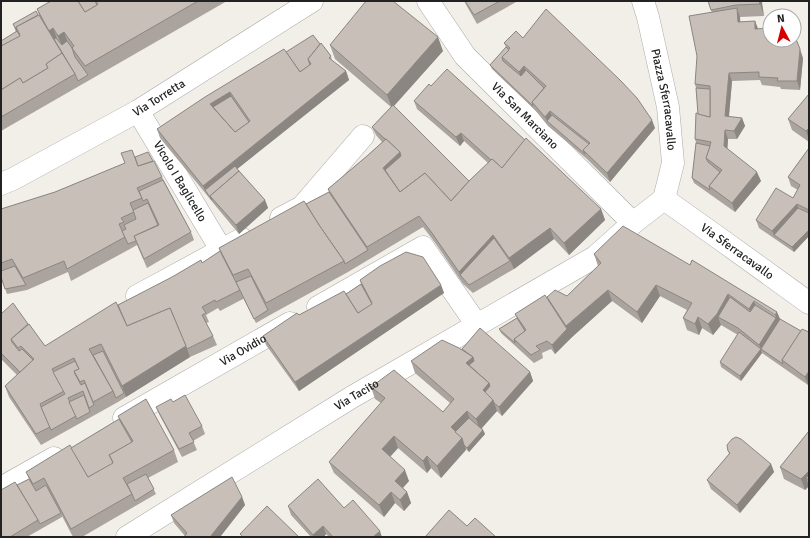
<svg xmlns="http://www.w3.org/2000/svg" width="810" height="538" font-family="Signika,sans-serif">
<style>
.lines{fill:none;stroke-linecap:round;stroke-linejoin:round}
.street-casing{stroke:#a9a9a9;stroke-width:23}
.street{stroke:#fff;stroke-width:22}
.wall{fill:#aba49e}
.shaded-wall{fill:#8b8681}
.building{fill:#c7bfb8;stroke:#8b8681;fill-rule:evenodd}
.labels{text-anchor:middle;stroke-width:3;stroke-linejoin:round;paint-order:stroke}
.street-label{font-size:12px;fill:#222;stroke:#fff}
</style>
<rect width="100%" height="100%" fill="#f2efe9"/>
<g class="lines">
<!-- street casing -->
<g class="street-casing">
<g id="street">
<path id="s1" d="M428,1L465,56L633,223"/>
<path id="s2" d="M643,1L648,17L668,107L673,163L664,199"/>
<path id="s3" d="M138,111L222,251"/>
<path id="s4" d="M1,184L13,179L138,111L312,1"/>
<path id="s5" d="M664,199L723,241L809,303"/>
<polyline points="281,218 302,207 363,136"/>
<polyline points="137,296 242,239"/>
<polyline points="318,307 423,247 477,325"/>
<path id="s6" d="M124,418L290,323"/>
<polyline points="1,488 54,458"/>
<path id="s7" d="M127,537L352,397L595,257L633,223L664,199"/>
</g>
</g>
<!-- street -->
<use href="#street" class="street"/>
</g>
<!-- wall -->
<g class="wall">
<polygon points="47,1 227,1 1,131 1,41 16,32 13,24 39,15 37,9 48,3"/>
<polygon points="464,1 518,1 477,24"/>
<polygon points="708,1 761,1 764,16 740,17 740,22 755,21 758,29 803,58 800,90 781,89 780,87 762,85 760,80 732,81 729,117 742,118 745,126 737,139 728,139 727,149 761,181 735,212 694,183 692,178 696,143 695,139 698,114 696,88 695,84 712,13"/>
<polygon points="523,38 655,128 610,182 587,159 548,126 535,110 492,69 490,65 506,47 504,43"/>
<polygon points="320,44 331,56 332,61 346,71 349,80 237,169 265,200 268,208 239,234 214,204 206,194 160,138 157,129 286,52"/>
<polygon points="330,45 443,51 394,106 469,181 488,163 464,141 460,146 417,109 414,101 431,86 601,209 605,220 569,255 554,239 514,269 473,293 463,284 436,244 423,227 348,272 270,315 256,323 243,298 243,299 220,311 218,308 206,315 209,322 206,323 213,336 217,345 190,357 118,402 41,445 9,397 5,386 17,375 1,359 1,314 28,324 45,346 118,305 202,263 220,251 219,248 329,192 328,189 367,156 382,142 376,135 372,127 391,107 335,59"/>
<polygon points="809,94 809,142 792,130 788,119"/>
<polygon points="809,148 809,236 794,252 759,228 756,220 793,198 798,190 791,186 788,177"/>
<polygon points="135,157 153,161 162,177 191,232 194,240 147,268 137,245 130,249 71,281 68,272 27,290 7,294 1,277 1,209 55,192 125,163"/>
<polygon points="594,254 690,265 692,260 780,319 801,331 808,385 762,353 741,381 721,367 720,362 738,335 721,325 713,335 702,328 699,335 687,330 683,318 687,310 660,296 642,323 612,301 571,338 555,354 551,349 542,353 543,358 534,363 501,333 499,329 517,318 515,314 548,300 547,297 567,296 598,266"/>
<polygon points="360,280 441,285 444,293 299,391 266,345 263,336 299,315 346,294 361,284"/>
<polygon points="462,349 530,372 533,381 502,416 497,411 482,428 485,434 469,452 466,449 441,478 431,468 427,473 398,448 390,457 409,481 403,488 407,492 411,503 404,511 395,503 384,517 334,473 329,462 381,403 375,399 371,387 443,412 450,403 415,373 411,361"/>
<polygon points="173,402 202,426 205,434 193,441 197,450 182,457 160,416 156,407"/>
<polygon points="118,416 174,450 178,462 148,478 156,494 82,537 73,537 62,516 62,517 27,537 1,537 17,485 29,479 26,472 71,448 119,419"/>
<polygon points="809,431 809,486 805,490 784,479 780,467"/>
<polygon points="728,451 771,464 774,472 740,513 711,489 707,480 729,454"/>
<polygon points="242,497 245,505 220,537 184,537 185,536 174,523 171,515"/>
<polygon points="288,506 344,508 382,537 329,537 326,534 324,537 311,537 291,515"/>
</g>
<!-- shaded-wall -->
<g class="shaded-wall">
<polygon points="759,1 761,1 762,2 764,16"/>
<polygon points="737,8 740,17 741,30 738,22"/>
<polygon points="755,21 758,29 755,29"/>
<polygon points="53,28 58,42 53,40 49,31"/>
<polygon points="64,32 69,46 63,49 58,36"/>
<polygon points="438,37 443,51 392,108 387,95"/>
<polygon points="800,49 803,58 800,90 797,81"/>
<polygon points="524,66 528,75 522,81 519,72"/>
<polygon points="346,71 349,80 207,193 205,190 203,186"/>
<polygon points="729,73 732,81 728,125 725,116"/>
<polygon points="230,92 233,100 215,112 210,104"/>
<polygon points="550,111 553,119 547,121 545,117"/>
<polygon points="742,118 745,126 737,139 734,131"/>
<polygon points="652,120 655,128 610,182 607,173"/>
<polygon points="809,128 809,140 806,131"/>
<polygon points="725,130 728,139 727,155 724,146"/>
<polygon points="461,133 464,141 460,146 456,137"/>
<polygon points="400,152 404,164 389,177 383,168"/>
<polygon points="757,172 761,181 735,212 732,203"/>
<polygon points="265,200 268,208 239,234 236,225"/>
<polygon points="797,204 800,212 774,235 772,231"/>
<polygon points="601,209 605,220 569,255 564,243"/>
<polygon points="550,228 554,239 514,269 509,258"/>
<polygon points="809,230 809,236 794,252 792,247"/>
<polygon points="493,235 497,246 460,275 459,272"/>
<polygon points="441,285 444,293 299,391 295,382"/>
<polygon points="656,285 660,296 642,323 637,312"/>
<polygon points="608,290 612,301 571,338 555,354 552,345 567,329 566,326"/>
<polygon points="728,294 733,305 718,317 721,325 713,335 708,324"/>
<polygon points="754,301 758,313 753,320 749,309"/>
<polygon points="777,312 782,323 761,349 759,345 776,318 775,315"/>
<polygon points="698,317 702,328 699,335 695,324"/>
<polygon points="186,346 190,357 126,397 122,386"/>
<polygon points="761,349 762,353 741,381 740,376"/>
<polygon points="473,357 477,369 474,372 466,363"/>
<polygon points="809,371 809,384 808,385 805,377"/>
<polygon points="530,372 533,381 502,416 499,407"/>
<polygon points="489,383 493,394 490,399 483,390"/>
<polygon points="493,400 497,411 480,430 476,419"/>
<polygon points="467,411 471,422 456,437 451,427"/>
<polygon points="483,430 485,434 469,452 467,448"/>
<polygon points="394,436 398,448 386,461 382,449"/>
<polygon points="462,438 466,450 441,478 437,466"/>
<polygon points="427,456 431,468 427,473 423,461"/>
<polygon points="771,464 774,472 740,513 737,505"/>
<polygon points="405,470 409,481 399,492 395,481"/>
<polygon points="809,471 809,480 806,478 809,486 805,490 801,479"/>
<polygon points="391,492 395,503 384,517 379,505"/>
<polygon points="407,492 411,503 404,511 400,500"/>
<polygon points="242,497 245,505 220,537 210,537"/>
<polygon points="323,526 326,534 324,537 314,537 313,535"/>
<polygon points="380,531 382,537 373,537"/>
</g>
<!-- building -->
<g class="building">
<polygon points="51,1 78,1 85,12 98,4 96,1 198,1 85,66 72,48 74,46 64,32 58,36 53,28 49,31 37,9"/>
<polygon points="78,1 95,1 97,5 85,12"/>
<polygon points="366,1 393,1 438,37 387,95 330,45"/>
<polygon points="465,1 500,1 474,15"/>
<polygon points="708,1 759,1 760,4 736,5 711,10"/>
<polygon points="737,8 738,22 755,21 755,29 770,28 770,40 794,40 794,34 800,49 797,81 777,81 778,78 759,77 759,72 729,73 725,116 742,118 734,131 725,130 724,146 757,172 732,203 709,186 722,170 706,158 711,142 695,139 696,113 710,117 710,86 695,84 697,56 689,16"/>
<polygon points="546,9 620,80 637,98 652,120 607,173 583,150 590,143 550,111 545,117 532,102 546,86 524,66 519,72 502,57 510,48 504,43 516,31 523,38"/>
<polygon points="36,11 38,15 16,27 17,31 13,24"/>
<polygon points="39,15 62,53 46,64 48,68 23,83 20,78 1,90 1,46 20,35 16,27"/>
<polygon points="17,31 20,36 1,46 1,41"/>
<polygon points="313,35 320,44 308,59 310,65 300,72 286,52"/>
<polygon points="56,38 62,45 67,41 72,48 75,57 88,75 78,81 75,74 54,39"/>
<path d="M321,43L331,56L329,58L346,71L203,186L157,129L205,97L284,49L300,72L311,64L308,59ZM230,92L250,121L235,132L210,104Z"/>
<polygon points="506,47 509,50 502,57 503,61 521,76 526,70 544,88 532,102 533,106 490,65"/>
<polygon points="62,53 75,74 1,117 1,90 20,78 23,83 48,68 46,64"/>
<polygon points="447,69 525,140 502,168 492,159 491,160 461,133 456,137 414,101 429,84 431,86"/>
<polygon points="696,88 710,89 710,117 698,114"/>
<polygon points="809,94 809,128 806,131 788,119"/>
<polygon points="231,96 249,122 235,132 213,107"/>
<polygon points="393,105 469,181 451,201 425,173 400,192 385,170 401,156 400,152 386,139 385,139 372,127"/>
<polygon points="552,115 589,144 583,150 585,154 547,121"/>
<polygon points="526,138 601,209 564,243 550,228 509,258 493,235 459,272 432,233 419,216 367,247 328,189 367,156 386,139 400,152 383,168 400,192 425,173 451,201 470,180 492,159 502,168"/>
<polygon points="696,143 710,146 706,158 708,162 720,172 709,186 710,190 692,178"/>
<polygon points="809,148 809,210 797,204 772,231 756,220 776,188 793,198 800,185 788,177"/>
<polygon points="132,150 138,166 154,161 162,177 137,188 142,198 130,203 134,212 121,218 124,222 119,224 125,237 67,269 64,261 23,278 12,259 1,263 1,209 55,192 125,163 121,153"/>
<polygon points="148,152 153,161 138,166 135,157"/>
<polygon points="235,166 239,171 210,196 212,200 205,190"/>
<polygon points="239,171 265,200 236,225 210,196"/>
<polygon points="163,180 191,232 144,259 134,236 159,225 147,199 143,201 139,191"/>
<polygon points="329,192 368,250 345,264 344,261 319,225 306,204"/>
<polygon points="304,201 319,225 344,261 266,303 248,269 233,275 219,248"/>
<polygon points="148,203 158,225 134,236 136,241 128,244 122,231 126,229 124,225 136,219 133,210"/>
<polygon points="798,208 809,213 809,230 792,247 774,235"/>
<polygon points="623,226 690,265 692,260 777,312 775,315 754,301 749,309 728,294 717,314 708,324 698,317 695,324 683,318 692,303 656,285 637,312 608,290 566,326 547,297 555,290 567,296 601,263 594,254"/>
<polygon points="494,238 510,261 469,285 460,275"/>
<polygon points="220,251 240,290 216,302 215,300 202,307 206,313 202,315 213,336 187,349 170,308 127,326 118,305 172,277 201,260 202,263"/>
<polygon points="406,252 423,257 441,285 295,382 263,336 297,313 299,315 344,291 358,313 372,303 360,280 380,266"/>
<polygon points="15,266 26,285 5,289 1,277 1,271"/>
<polygon points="251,276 268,310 254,319 236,282"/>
<polygon points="361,284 372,304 358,313 346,294"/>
<polygon points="545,295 567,329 552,345 547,341 536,346 540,350 531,355 514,339 526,330 515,314"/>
<polygon points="730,297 750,312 755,305 776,318 759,345 738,328 718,317"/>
<polygon points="116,302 127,326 170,308 186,346 122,386 101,344 89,349 113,391 93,402 84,380 80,382 74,371 79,369 74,358 52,369 64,391 40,404 50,427 36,434 5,386 34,359 21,346 18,348 11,339 29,324 45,346"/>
<polygon points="13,303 28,324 11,339 12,342 19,351 22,349 33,360 20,372 1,353 1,314"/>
<polygon points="517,318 525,331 514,339 515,343 499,329"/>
<polygon points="780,319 801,331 782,360 783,364 761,349"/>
<polygon points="480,328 530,372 499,407 494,403 493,400 485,392 490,386 489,383 469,365 474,361 473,357 462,349"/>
<polygon points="802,329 809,332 809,371 805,377 782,360"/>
<polygon points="739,332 761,349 740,376 720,362"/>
<polygon points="442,340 459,348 473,357 466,363 489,383 483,390 493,400 476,419 467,411 451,427 462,438 437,466 427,456 423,461 394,436 382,449 405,470 395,481 407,492 400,500 391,492 379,505 329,462 385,398 371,387 394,370 443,412 454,399 411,361"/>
<polygon points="103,351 124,393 116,398 113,391 93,355"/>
<polygon points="75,361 79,369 74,371 75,374 81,385 85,383 94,405 89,408 83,391 68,398 76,416 51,430 41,407 65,394 53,372"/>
<polygon points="84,395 90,412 77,419 69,402"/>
<polygon points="185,395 202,426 189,433 194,442 179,449 156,407 171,399 173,402"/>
<polygon points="146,399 174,450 123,478 132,494 71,529 44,478 33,484 26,472 70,445 88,477 113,462 109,455 133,441 118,416"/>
<polygon points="469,418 483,430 467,448 464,445 462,438 455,432"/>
<polygon points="119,419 132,442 109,455 113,463 88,477 71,448"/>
<polygon points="809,431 809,471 801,479 780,467"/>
<polygon points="736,437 741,439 771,464 737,505 707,480 730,453 728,451 727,445 732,439"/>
<polygon points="146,474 154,489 135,501 132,494 127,484"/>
<polygon points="809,475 809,480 806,478"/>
<polygon points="232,477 242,497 210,537 184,537 187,533 171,515"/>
<polygon points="29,479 36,491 46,485 61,513 40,524 38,520 17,485"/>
<polygon points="318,479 344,508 353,500 380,531 373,537 333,537 323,526 313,535 288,506"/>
<polygon points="15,482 38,520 10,537 1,537 1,490"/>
<polygon points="267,506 299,537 243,537 240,534"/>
<polygon points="449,510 467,526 475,518 496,537 425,537"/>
</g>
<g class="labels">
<!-- street labels -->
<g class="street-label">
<text dy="4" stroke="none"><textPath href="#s4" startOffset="180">Via Torretta</textPath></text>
<text dy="4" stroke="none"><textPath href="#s2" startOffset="101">Piazza Sferracavallo</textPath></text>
<text dy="4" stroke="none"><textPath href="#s1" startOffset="151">Via San Marciano</textPath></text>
<text dy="4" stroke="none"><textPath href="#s3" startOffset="82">Vicolo I Baglicello</textPath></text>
<text dy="4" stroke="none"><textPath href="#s5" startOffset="90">Via Sferracavallo</textPath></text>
<text dy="4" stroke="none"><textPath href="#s6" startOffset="137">Via Ovidio</textPath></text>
<text dy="4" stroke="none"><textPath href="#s7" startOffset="270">Via Tacito</textPath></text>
</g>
</g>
<!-- border -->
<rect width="810" height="538" fill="none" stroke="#222222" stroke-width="4"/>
<!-- north arrow -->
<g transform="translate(782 28) rotate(353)"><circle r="19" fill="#ffffff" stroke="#a7a7a7"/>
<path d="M0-3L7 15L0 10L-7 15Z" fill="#d40000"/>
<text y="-6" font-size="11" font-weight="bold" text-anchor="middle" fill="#222222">N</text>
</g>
</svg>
